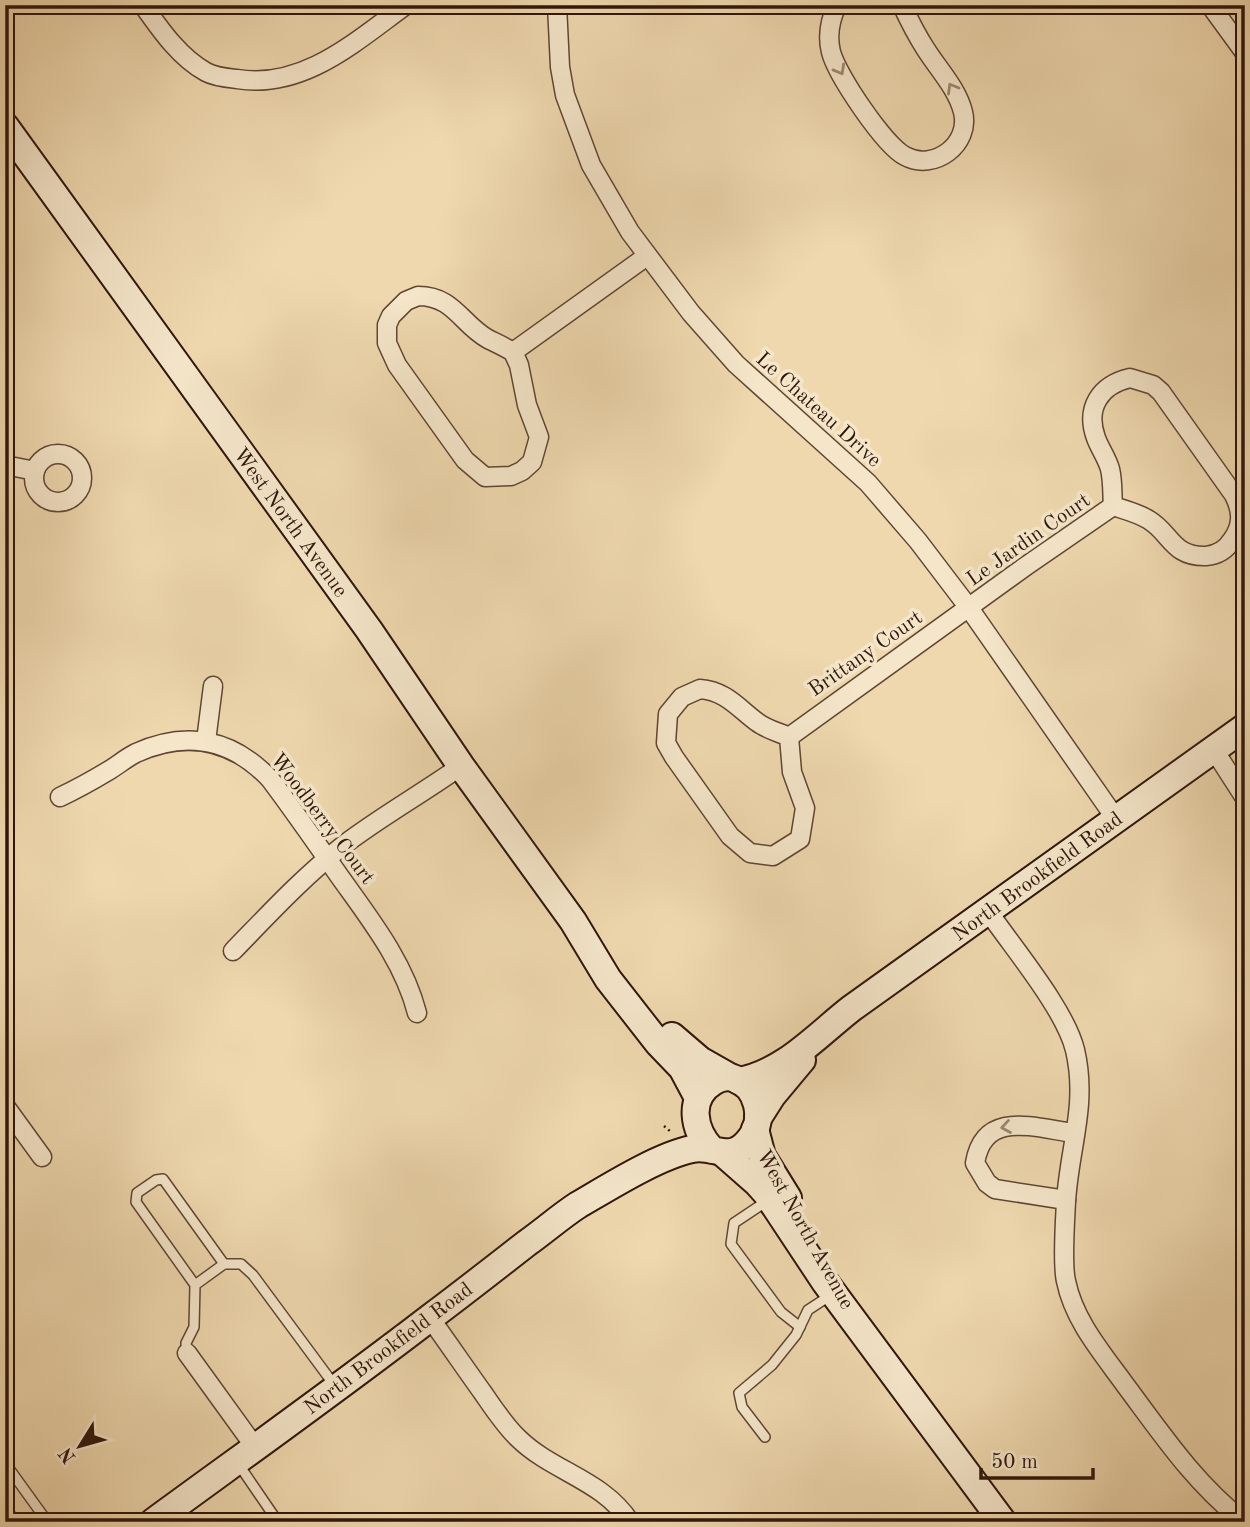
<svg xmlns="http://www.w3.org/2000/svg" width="1250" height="1527" font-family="'Old Standard TT',serif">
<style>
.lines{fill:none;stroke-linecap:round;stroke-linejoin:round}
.lane-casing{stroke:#5f4634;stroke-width:12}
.street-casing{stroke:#5f4634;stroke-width:21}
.secondary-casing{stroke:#2f160b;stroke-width:30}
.path{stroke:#2f160b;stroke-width:2.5;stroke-dasharray:2 3.5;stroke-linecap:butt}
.lane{stroke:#f5e6ca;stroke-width:9}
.street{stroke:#f5e6ca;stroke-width:18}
.secondary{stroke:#f5e6ca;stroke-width:26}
.oneway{stroke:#9c8874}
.labels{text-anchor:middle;stroke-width:7;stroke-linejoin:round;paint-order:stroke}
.street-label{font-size:21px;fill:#2f160b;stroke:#f5e6ca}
</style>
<rect width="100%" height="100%" fill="#efd8ae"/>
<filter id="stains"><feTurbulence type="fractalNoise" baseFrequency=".00286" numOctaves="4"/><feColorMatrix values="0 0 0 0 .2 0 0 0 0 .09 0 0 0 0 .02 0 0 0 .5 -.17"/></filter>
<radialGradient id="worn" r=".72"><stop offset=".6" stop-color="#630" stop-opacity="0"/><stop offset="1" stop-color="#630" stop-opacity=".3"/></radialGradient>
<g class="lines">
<!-- lane casing -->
<g class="lane-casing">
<g id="lane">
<polyline points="767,1201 734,1223 731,1244 781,1312 800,1327"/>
<polyline points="224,1264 241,1264 253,1275 335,1386"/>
<polyline points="187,1353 186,1343 194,1327 195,1285 136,1202 137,1193 156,1180 163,1179 224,1264 195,1285"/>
<polyline points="765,1437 742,1407 739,1393 772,1365 796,1335 808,1310 831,1295"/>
<polyline points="237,1462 278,1522"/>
<polyline points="5,1463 44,1517 43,1522"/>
<polyline points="5,1508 16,1522"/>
</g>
</g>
<!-- street casing -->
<g class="street-casing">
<g id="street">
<path d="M143,5C160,29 179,57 206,72C215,77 227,78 237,79C303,90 356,41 406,5"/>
<polyline points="557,5 560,67 565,95 591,165 630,232 691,313 736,364 868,483 918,541 969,608 1116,819"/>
<path d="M837,5C830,20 827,36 831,52C837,75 884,145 905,156C934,172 971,144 963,112C957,88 938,69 925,48C916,34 909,20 902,5"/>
<polyline points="1210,5 1245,53"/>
<path d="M418,296C454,296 461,324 488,339C496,343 505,347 513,352L519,365L527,405L539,437L532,462L522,471L511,476L485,477L465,460L397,365L387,343V325L391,316L406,301Z"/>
<polyline points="513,352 647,256"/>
<path d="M1130,378L1153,385L1161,392L1234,495C1242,511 1243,525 1232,540C1226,550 1217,555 1206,556C1172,557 1171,533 1149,520C1138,513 1125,510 1113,506C1112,494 1113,481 1110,469C1107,458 1100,449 1096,438C1085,408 1100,385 1130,378Z"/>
<circle cx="58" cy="478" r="24"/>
<polyline points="5,465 35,471"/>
<path d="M700,689C726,691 738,708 757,722C766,729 778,732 789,737L792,772L805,808L800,839L773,856L750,853L730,836L674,757L666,743L668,714L682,697Z"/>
<polyline points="789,737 1026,566 1113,506"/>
<polyline points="206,741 213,686"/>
<polyline points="1214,750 1245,798"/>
<path d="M60,797C77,789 93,780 108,771C118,765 126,758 136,753C187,730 232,739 270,779C294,811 317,844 340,877C370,919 404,962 417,1013"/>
<path d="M988,911C1013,948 1065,1009 1075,1050C1088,1105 1069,1148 1066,1202C1065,1221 1062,1264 1066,1281C1074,1321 1103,1354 1126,1386C1164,1437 1194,1482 1244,1522"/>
<path d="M233,951C269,914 304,876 345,844C382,816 423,793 461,766"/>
<polyline points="5,1106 42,1157"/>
<path d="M1066,1200L995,1189L987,1183L975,1163C984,1109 1035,1128 1074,1133"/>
<path d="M430,1318C448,1343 465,1368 483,1393C494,1409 505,1426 519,1439C553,1472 603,1480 630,1522"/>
<polyline points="187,1353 255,1447"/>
</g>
</g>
<!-- secondary casing -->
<g class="secondary-casing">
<g id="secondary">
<polyline points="5,126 369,630 461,766 573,921 608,979 658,1043 682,1068 698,1098"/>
<polyline points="672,1036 700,1060 730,1077"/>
<path d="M739,1081C784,1073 817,1035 852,1008L1245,727"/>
<polyline points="758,1118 772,1096 802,1060"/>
<polyline points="755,1129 762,1156 788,1198"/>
<polyline points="724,1154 757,1183 766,1193 825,1282 1003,1522"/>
<path d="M153,1522C246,1454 340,1387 431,1317C463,1293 495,1268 527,1243C544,1231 561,1216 578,1205C609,1187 658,1156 692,1149C715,1144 730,1165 750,1139C765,1120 759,1086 733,1078C725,1076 719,1078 713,1082C687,1098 693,1130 712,1150"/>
</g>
</g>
<!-- path -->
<g class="path">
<polyline points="5,79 11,75"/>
<polyline points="664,1126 671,1132"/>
</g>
<!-- lane -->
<use href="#lane" class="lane"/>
<!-- street -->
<use href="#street" class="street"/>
<!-- secondary -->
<use href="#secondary" class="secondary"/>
</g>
<!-- one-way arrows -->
<defs><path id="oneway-chevron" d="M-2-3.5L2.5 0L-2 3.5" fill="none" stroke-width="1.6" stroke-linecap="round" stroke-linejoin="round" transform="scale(1.75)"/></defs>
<g class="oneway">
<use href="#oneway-chevron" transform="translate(840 70) rotate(61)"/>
<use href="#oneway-chevron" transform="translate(952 88) rotate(-120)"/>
<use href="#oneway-chevron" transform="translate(1006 1127) rotate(171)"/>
</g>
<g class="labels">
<!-- street labels -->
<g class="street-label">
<text transform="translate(819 409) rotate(42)" y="7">Le Chateau Drive</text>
<text transform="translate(291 522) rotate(54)" y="7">West North Avenue</text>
<text transform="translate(1028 539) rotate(-35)" y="7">Le Jardin Court</text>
<text transform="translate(865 653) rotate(-35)" y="7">Brittany Court</text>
<text transform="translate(323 818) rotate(53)" y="7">Woodberry Court</text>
<text transform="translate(1037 876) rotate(-36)" y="7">North Brookfield Road</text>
<text transform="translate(806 1229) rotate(61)" y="7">West North Avenue</text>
<text transform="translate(388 1348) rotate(-37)" y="7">North Brookfield Road</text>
</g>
</g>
<!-- margin -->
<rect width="1250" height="1527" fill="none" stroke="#efd8ae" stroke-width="28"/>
<rect x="7" y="7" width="1236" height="1513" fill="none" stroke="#2f160b" stroke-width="3.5"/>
<rect x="14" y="14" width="1222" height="1499" fill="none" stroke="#2f160b" stroke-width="2"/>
<!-- north arrow -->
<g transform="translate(80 1446) rotate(233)" stroke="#f5e6ca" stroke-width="5" paint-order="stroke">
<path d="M0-5L12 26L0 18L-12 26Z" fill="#2f160b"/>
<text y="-10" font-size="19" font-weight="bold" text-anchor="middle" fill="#2f160b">N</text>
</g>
<!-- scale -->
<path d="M981 1468v10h112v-10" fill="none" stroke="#2f160b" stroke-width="3.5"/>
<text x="991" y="1468" font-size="21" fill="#2f160b" stroke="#f5e6ca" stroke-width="5" paint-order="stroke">50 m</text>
<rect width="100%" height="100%" filter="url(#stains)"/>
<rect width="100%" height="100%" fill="url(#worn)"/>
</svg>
